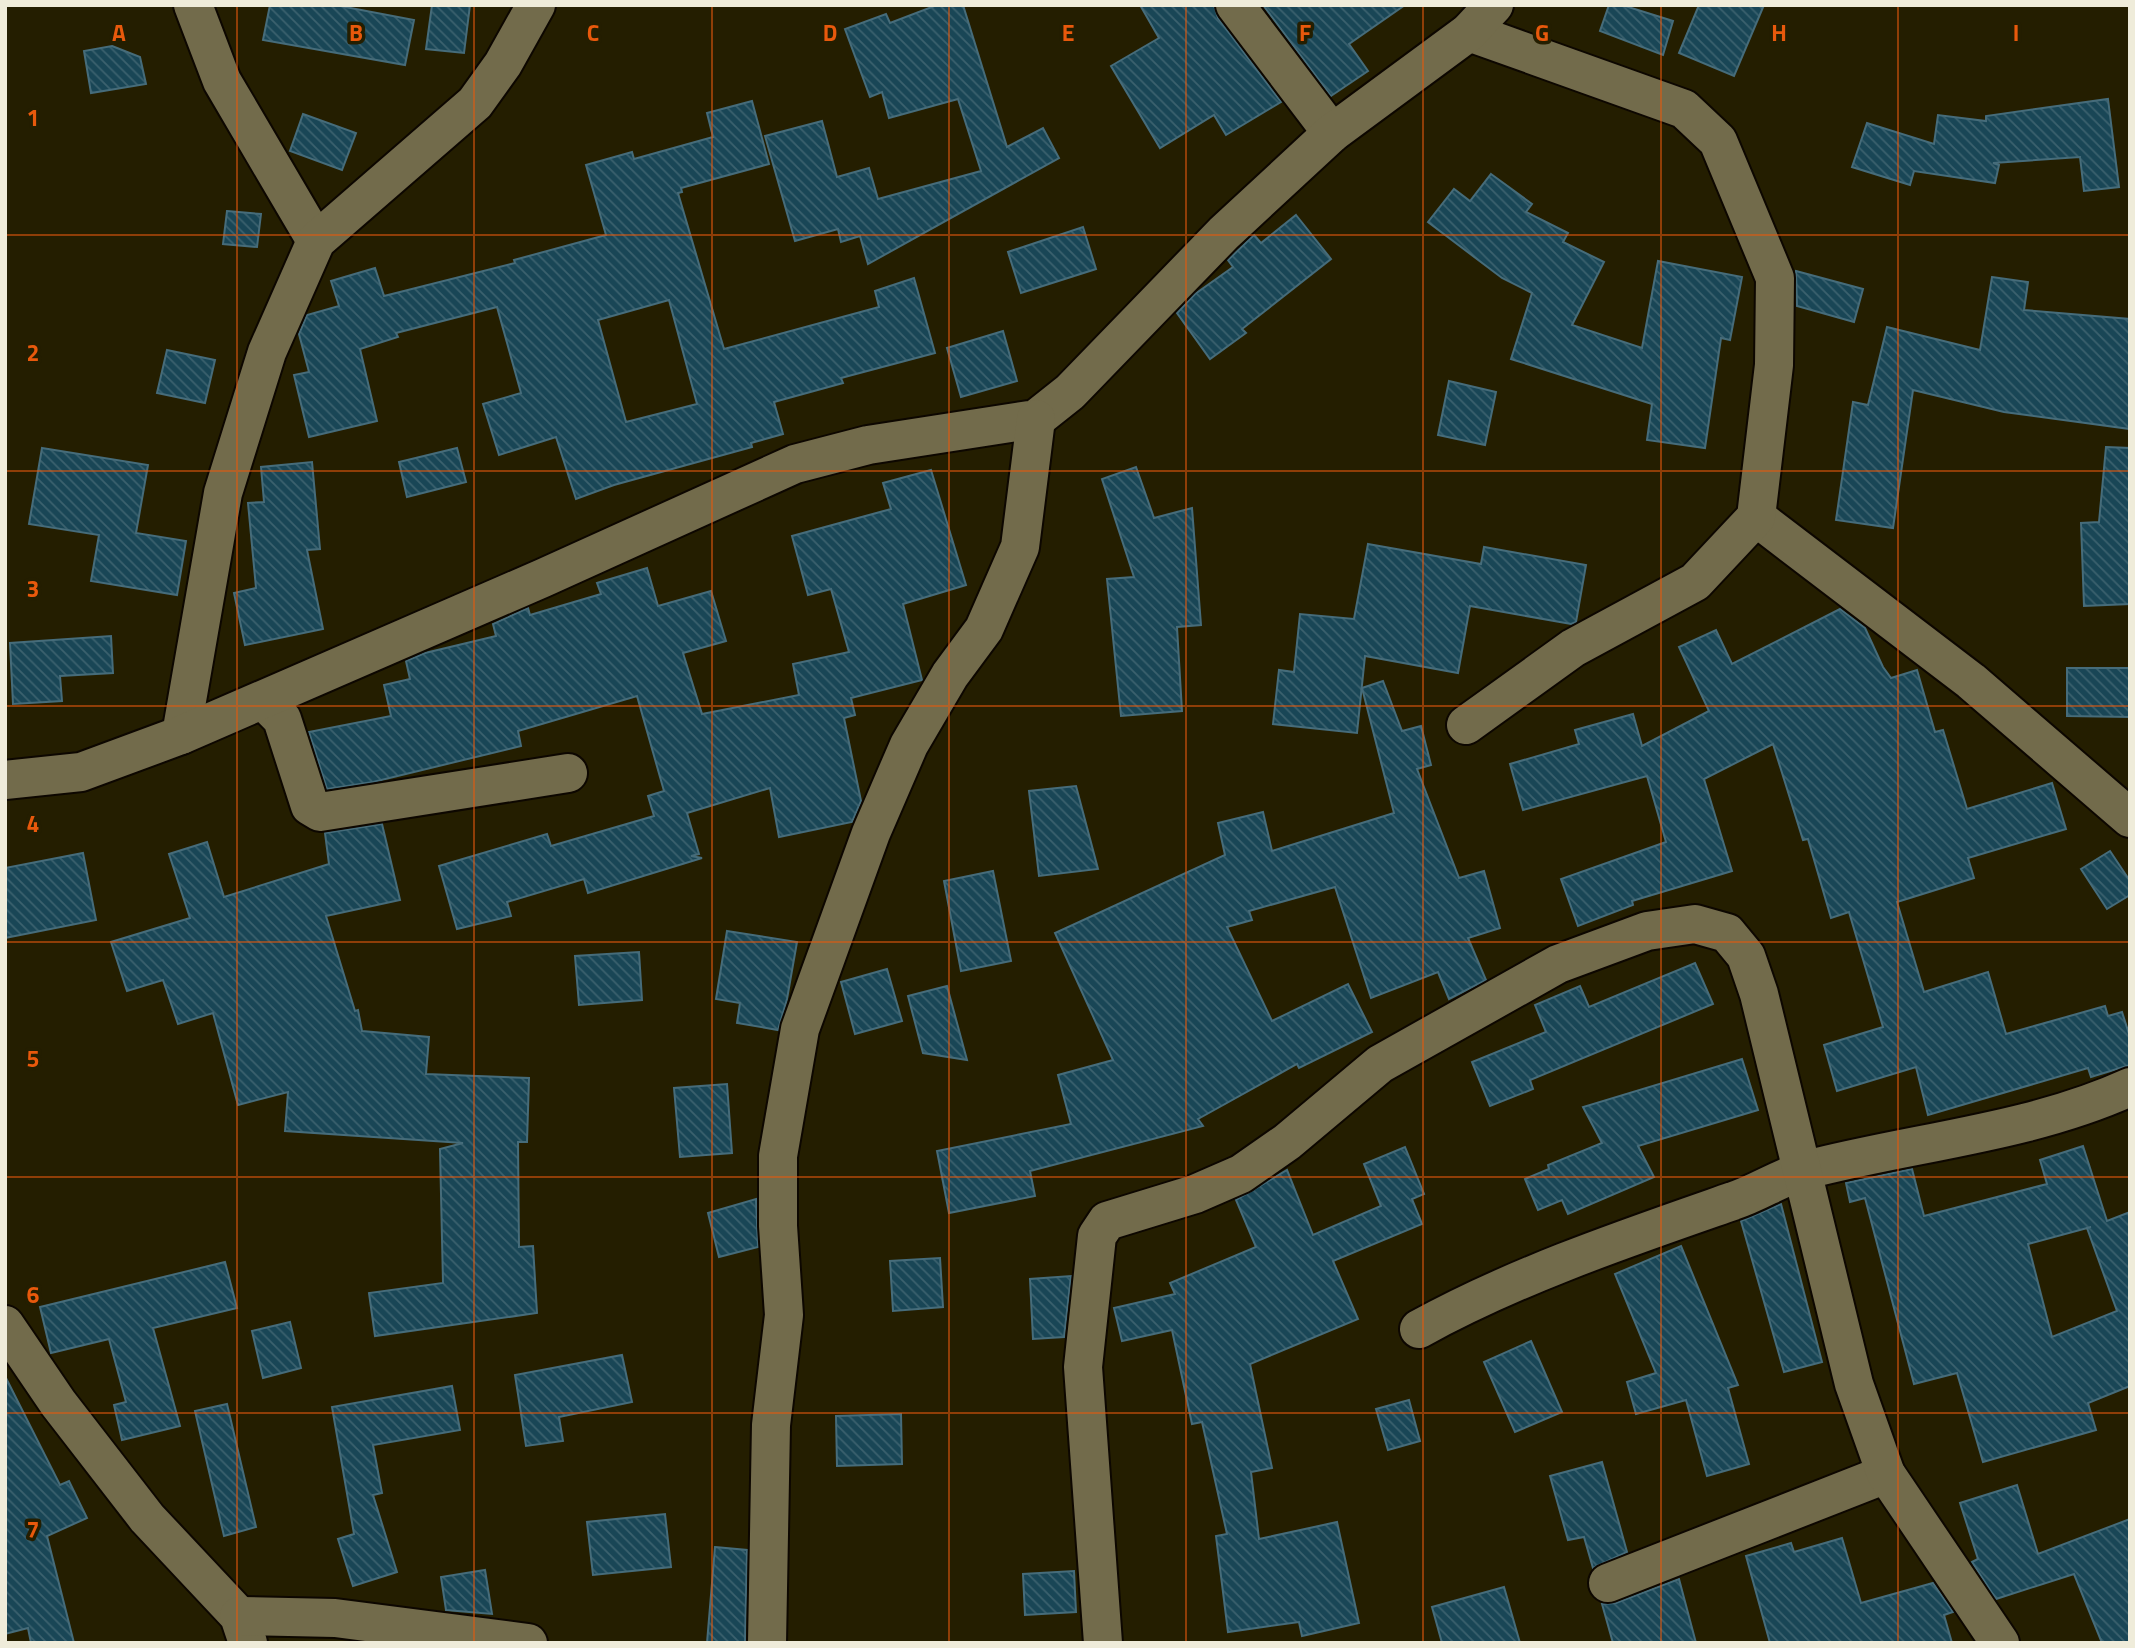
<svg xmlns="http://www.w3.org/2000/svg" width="2135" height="1648" font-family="'Titillium Web',sans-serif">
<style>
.building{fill:url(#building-back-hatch);stroke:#466c7a;stroke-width:2;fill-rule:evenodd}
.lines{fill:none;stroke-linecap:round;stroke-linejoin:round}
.minor-casing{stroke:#0d0700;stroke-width:42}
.minor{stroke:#726b4b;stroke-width:38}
.grid{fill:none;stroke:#e8590c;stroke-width:2;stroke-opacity:0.55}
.grid-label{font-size:23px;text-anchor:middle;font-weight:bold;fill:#e8590c;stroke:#241e00;stroke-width:7;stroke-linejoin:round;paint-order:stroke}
</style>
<defs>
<pattern id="building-back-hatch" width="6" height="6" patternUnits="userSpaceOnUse" patternTransform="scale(1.75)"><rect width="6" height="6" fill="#194656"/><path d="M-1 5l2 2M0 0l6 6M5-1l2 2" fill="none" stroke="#3b616e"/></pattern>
</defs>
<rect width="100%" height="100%" fill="#241e00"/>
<!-- building -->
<g class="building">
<polygon points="270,5 335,5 414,20 405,65 263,40"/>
<polygon points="432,5 470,5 464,53 426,49"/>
<polygon points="937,5 963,5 1007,147 1043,128 1059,158 868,264 860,236 841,242 838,229 795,241 765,136 822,121 837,177 869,168 878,199 981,171 958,99 889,118 882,92 870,97 845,29 886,14 890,23"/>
<polygon points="1140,5 1214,5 1218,18 1281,102 1226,135 1214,115 1160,148 1111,66 1159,38"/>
<polygon points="1263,5 1405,5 1349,44 1368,71 1331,96"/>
<polygon points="1609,5 1622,5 1673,21 1663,55 1600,31"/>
<polygon points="1699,5 1764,5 1734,76 1679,53"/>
<polygon points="112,46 140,57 146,84 91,93 84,51"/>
<polygon points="2108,99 2119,187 2084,191 2080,157 1993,163 1999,165 1995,183 1914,171 1910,185 1852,167 1867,123 1934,144 1938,115 1986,121 1986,116"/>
<path d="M752,101L769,164L681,188L682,192L678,193L724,349L879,307L875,291L914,278L935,353L841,378L843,383L774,402L783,434L751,443L752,447L614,485L576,499L556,437L499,455L483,404L521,393L497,307L396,333L398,337L360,349L377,421L309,437L294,375L309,372L299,334L307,315L339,306L331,281L375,268L384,296L515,263L514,260L606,235L586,165L632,152L634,159L713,137L707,113ZM669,300L697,404L626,422L598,320Z"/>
<polygon points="303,114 356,133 342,170 290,151"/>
<polygon points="1491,174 1532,204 1526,212 1568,233 1563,242 1604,262 1572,325 1642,348 1658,261 1742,277 1730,340 1721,338 1705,448 1647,440 1652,404 1511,359 1532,293 1502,278 1428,222 1454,189 1470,201"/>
<polygon points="227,211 261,214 257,247 223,244"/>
<polygon points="1296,215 1331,259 1242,329 1246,333 1210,359 1177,313 1195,294 1233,267 1228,260 1254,235 1261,243"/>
<polygon points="1083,227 1096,269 1021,293 1008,252"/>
<polygon points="1796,271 1863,289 1854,322 1797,306"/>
<polygon points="1992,277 2028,282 2024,310 2130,319 2130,429 2004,412 1913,390 1893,528 1836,520 1853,402 1868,405 1887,327 1980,350"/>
<polygon points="1003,331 1017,381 961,397 947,348"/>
<polygon points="167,350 215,360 205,403 157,393"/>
<polygon points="1449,381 1496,392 1485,445 1438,435"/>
<polygon points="2106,447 2130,448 2130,604 2084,606 2081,523 2099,522"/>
<polygon points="42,448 148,465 136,533 186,541 177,595 91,581 99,535 29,524"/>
<polygon points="457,448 466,482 407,497 399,462"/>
<polygon points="312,462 320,549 307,550 323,629 245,645 234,593 256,588 248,503 264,502 261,467"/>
<polygon points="1136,467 1154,518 1192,508 1201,625 1177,627 1182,711 1121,716 1107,579 1134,577 1102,479"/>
<polygon points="931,470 966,585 903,604 922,680 851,698 855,715 844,718 861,801 852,822 779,837 770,788 687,813 699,854 691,856 702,858 588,893 584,879 507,902 511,916 457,929 439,866 547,834 551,846 654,816 648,796 664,791 637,696 518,731 521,746 373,782 327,789 309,732 391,716 384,685 410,679 406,661 425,653 496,636 493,624 528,608 530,615 601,594 597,583 647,568 658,606 711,591 726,641 683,653 702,714 799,695 793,664 849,652 831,589 808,595 792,536 891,509 883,483"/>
<polygon points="1368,544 1481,564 1484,547 1586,565 1576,622 1571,624 1470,606 1458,673 1365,656 1357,733 1273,724 1279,670 1294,672 1300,614 1354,619"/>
<polygon points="1840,609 1865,628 1883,667 1891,678 1917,670 1935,732 1943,730 1967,809 2052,783 2066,829 1968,858 1974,878 1897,902 1924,992 1988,972 2006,1034 2105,1006 2108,1016 2122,1012 2130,1037 2130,1065 2091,1077 2088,1068 1928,1115 1916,1067 1837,1091 1824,1045 1883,1027 1849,912 1831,918 1808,839 1803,840 1773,744 1704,779 1732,871 1632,901 1633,905 1578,926 1561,879 1666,842 1647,776 1523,810 1510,764 1579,744 1575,730 1633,714 1642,746 1709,711 1679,647 1716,630 1732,664"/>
<polygon points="111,636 113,673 60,676 62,701 13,704 10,643"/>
<polygon points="2067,668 2130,668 2130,717 2067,716"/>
<polygon points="1383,681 1402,731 1421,726 1431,765 1417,769 1459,878 1484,871 1500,928 1468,938 1486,980 1449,999 1438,972 1371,998 1335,887 1249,911 1252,920 1227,927 1272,1021 1348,984 1372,1032 1299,1068 1297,1064 1198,1119 1203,1126 1030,1171 1035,1196 949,1213 937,1151 1071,1124 1058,1075 1113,1060 1055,933 1225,855 1218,823 1263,812 1272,851 1394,813 1362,688"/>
<polygon points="1076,786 1098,869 1039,876 1029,791"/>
<polygon points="382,824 400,900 326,916 355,1011 358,1010 362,1031 429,1037 426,1074 529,1078 527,1142 518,1142 519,1247 533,1246 537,1313 375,1336 369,1293 443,1283 440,1149 463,1143 285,1131 288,1092 238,1105 213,1013 178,1024 163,980 127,991 111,942 190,918 169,854 207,842 224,897 329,864 325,833"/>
<polygon points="2110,851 2130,881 2130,895 2107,909 2081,869"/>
<polygon points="83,853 96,920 5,938 5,868"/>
<polygon points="993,871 1011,961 961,971 944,881"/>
<polygon points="727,931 797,942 787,999 778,1030 737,1023 740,1003 716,999"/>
<polygon points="639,952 642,1000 579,1005 575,956"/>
<polygon points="1695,963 1713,1004 1530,1080 1533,1089 1490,1106 1472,1062 1546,1032 1535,1005 1580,986 1589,1007"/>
<polygon points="887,969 902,1021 855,1034 841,982"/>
<polygon points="947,986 967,1060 923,1053 908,996"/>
<polygon points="1742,1059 1758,1110 1638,1146 1654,1177 1568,1214 1562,1200 1538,1210 1525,1179 1549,1169 1548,1165 1602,1143 1583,1107"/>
<polygon points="727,1084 732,1153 680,1157 674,1088"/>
<path d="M2083,1146L2107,1221L2130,1212V1386L2088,1403L2096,1430L1983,1462L1957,1373L1914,1384L1865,1198L1850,1202L1846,1183L1912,1169L1924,1216L2047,1184L2040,1160ZM2091,1227L2087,1228L2117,1311L2052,1337L2028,1244Z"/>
<polygon points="1405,1147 1424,1194 1412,1199 1422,1224 1333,1261 1358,1319 1250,1364 1272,1468 1251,1472 1259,1539 1337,1522 1359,1623 1302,1636 1299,1622 1228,1632 1216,1536 1227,1534 1202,1422 1192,1424 1172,1330 1122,1341 1114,1308 1175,1294 1170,1283 1256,1247 1236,1200 1287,1170 1313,1235 1381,1206 1364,1164"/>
<polygon points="756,1199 758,1247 719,1257 708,1213"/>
<polygon points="1781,1204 1822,1362 1784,1372 1741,1221"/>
<polygon points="1681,1246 1738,1385 1728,1388 1749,1464 1707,1476 1686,1400 1636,1414 1627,1382 1656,1373 1615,1274"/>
<polygon points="940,1258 943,1307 893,1311 890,1261"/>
<polygon points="225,1262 237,1308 153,1328 180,1426 122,1440 114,1405 126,1402 109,1339 51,1353 40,1307"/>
<polygon points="1071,1276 1064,1337 1033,1339 1030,1279"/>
<polygon points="290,1322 301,1368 263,1378 252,1331"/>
<polygon points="1531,1341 1562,1412 1515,1432 1484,1362"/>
<polygon points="622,1355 632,1402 559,1417 563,1441 526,1446 515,1375"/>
<polygon points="5,1376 60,1485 69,1481 87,1518 47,1536 74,1643 31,1643 28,1628 5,1634"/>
<polygon points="452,1386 460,1430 373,1445 382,1493 373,1495 397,1572 353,1586 338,1539 354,1534 332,1407"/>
<polygon points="1409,1400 1420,1441 1388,1450 1376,1409"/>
<polygon points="227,1404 256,1527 224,1536 195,1411"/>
<polygon points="901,1414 902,1464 837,1466 836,1416"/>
<polygon points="1602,1462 1627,1552 1593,1568 1584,1537 1568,1540 1550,1476"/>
<polygon points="2017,1485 2038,1554 2130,1519 2130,1643 2102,1643 2074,1574 1996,1599 1972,1562 1978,1559 1960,1503"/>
<polygon points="665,1514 671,1567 593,1575 587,1522"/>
<polygon points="1842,1538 1861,1603 1933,1583 1953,1612 1944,1615 1952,1643 1770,1643 1746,1556 1791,1543 1794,1552"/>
<polygon points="715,1547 747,1550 745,1643 707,1643"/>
<polygon points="485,1570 492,1614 446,1610 441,1577"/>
<polygon points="1074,1571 1076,1612 1025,1615 1023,1574"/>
<polygon points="1679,1579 1696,1643 1613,1643 1602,1604 1616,1603"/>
<polygon points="1504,1587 1520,1643 1442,1643 1432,1607"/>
</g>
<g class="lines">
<!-- minor casing -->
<g class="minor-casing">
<g id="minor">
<polyline points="193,5 222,81 316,241"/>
<polyline points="1235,5 1332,133"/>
<polyline points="1756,517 1971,681 2130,818"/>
<polyline points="264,701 282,719 310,806 320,812 568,773"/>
<polyline points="1466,725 1573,648 1695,582 1756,517 1774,365 1775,278 1718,141 1684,109 1469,32"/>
<polyline points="181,735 223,493 267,352 316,241 475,103 503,64 536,5"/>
<polyline points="5,780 81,772 181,735 543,578 795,464 868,445 1036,419 1070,392 1224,233 1332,133 1469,32 1494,5"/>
<polyline points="5,1325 58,1403 147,1518 239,1616 248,1643"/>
<path d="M1419,1329C1517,1275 1627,1238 1733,1201C1758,1193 1781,1177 1806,1170C1913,1142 2029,1133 2130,1087"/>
<polyline points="1608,1583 1886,1474"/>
<polyline points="239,1616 335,1618 528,1643"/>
<polyline points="767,1643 771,1425 784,1315 778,1226 778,1156 800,1029 871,833 909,745 950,675 984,629 1020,547 1036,419"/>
<polyline points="1103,1643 1083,1367 1097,1236 1107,1221 1195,1194 1241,1174 1287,1142 1380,1064 1558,964 1647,931 1695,924 1727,933 1746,956 1759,994 1854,1384 1886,1474 2000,1643"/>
</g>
</g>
<!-- minor -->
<use href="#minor" class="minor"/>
</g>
<!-- grid -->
<path class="grid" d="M237,5V1643M474,5V1643M712,5V1643M949,5V1643M1186,5V1643M1423,5V1643M1661,5V1643M1898,5V1643M5,235H2130M5,471H2130M5,706H2130M5,942H2130M5,1177H2130M5,1413H2130"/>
<g class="grid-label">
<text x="119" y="41">A</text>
<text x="356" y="41">B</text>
<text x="593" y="41">C</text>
<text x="830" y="41">D</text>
<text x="1068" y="41">E</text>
<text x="1305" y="41">F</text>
<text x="1542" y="41">G</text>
<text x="1779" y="41">H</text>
<text x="2016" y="41">I</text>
<text x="33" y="126">1</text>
<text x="33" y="361">2</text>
<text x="33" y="597">3</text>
<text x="33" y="832">4</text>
<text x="33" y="1067">5</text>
<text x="33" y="1303">6</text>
<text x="33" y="1538">7</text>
</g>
<!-- border -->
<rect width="2135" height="1648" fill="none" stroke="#efecda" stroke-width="14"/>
</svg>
